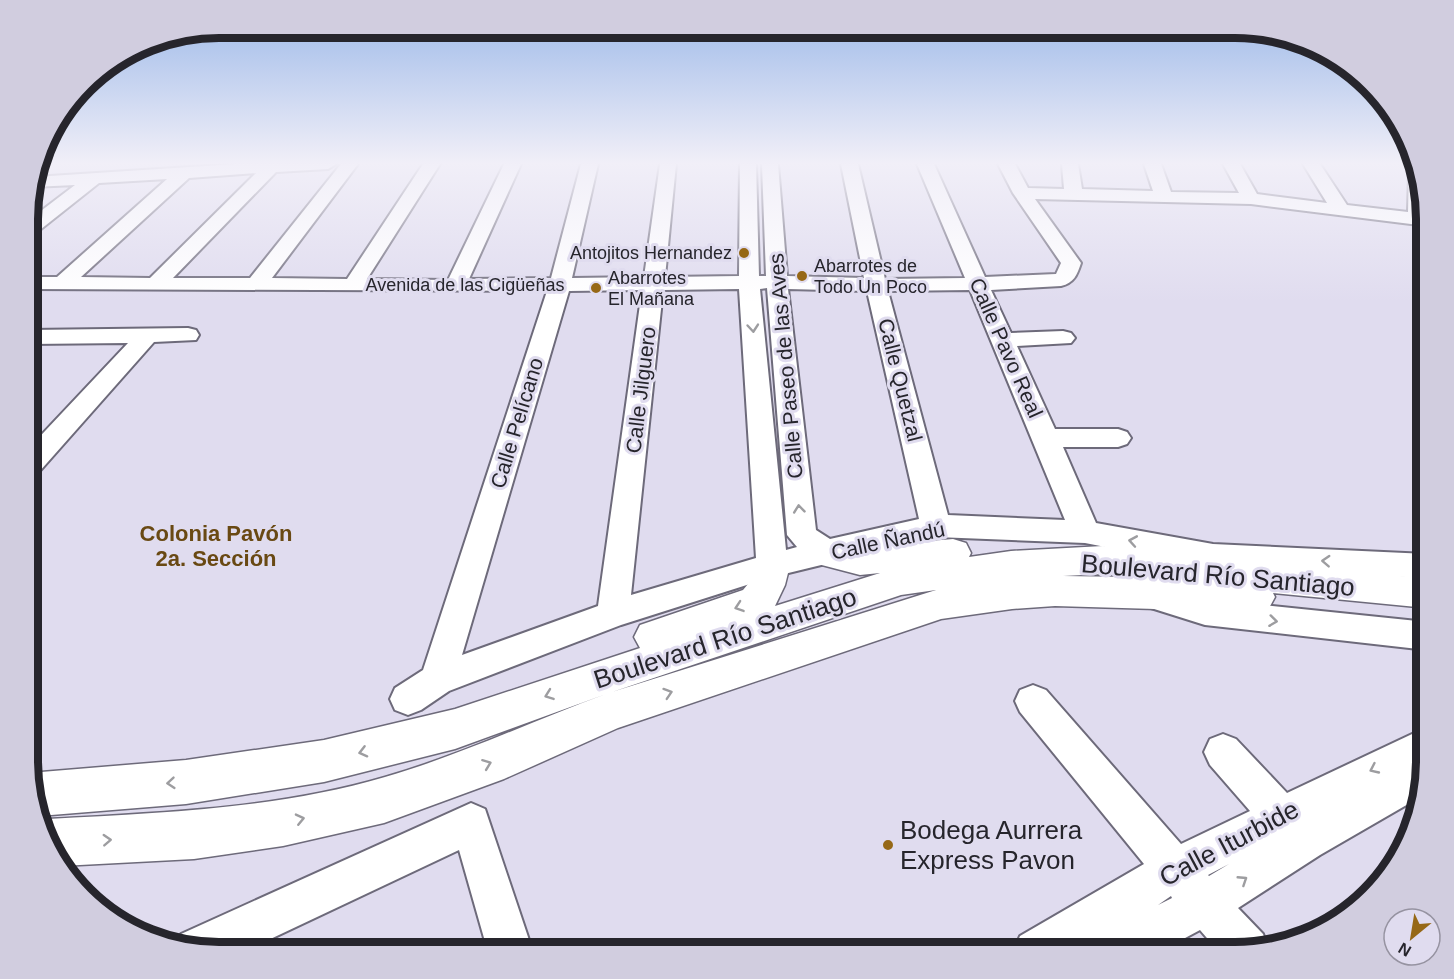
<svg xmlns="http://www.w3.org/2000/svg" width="1454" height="979" font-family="Helvetica,sans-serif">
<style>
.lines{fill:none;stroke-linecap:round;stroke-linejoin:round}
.minor-casing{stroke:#6d6a7a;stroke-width:4}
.major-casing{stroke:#6d6a7a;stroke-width:3}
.minor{fill:#fff;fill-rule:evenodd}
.major{fill:#fff;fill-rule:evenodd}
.oneway{stroke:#9d9da0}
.poi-dot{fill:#966816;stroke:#e0dcef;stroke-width:2}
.labels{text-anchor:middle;stroke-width:6;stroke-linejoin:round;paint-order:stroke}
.far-poi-label{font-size:18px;fill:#26252c;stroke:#e0dcef;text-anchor:start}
.far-street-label{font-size:18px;fill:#26252c;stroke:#e0dcef}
.street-label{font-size:21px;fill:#26252c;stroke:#e0dcef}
.neighbourhood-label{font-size:22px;font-weight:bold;fill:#694913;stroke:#e0dcef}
.near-street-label{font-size:26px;fill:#26252c;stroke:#e0dcef}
.near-poi-label{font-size:26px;fill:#26252c;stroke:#e0dcef;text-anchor:start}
.rim{fill:none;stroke:#26252c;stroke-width:8}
</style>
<rect width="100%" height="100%" fill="#e0dcef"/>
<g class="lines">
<!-- minor casing -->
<g class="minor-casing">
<g id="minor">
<path d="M236,164H336L328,169L276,172L173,278H250L341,164H358L272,278L347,279L423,164H440L367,279L448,280L504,164H521L469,279L551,278L581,164H598L572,278L644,277L660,164H676L665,277L739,276L740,164H756L759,276H766L762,164H778L787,276L864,278L841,164H858L885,279L965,278L917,164H934L985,277L1056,274L1061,263L1013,193L998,164H1015L1028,188L1064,189L1062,164H1078L1082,189L1153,191L1144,164H1161L1171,192L1239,193L1223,164H1240L1257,194L1327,203L1303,164H1320L1347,205L1408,212L1409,172L1416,167L1426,205L1427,226L1251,204L1035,199L1081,263C1077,275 1074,283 1061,286L991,290L1011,333L1063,331L1071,333L1075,338L1071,343L1017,346L1055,429H1118L1127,432L1131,438L1127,444L1118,447H1063L1096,523L1213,544L1427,554V578L1213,568L1085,543L936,537L772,577L621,625L449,691L421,710L408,715L395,710L390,699L395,688L423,670L547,291L29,289V277H57L167,179L99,183L36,233L29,235V220L75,185L32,187L34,177ZM256,173L150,278L81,277L189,178ZM767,288L787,535L797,547L786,550L760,289ZM739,289L756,558L631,595L663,290ZM788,289L867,291L919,519L830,539L816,530ZM642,290L598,606L462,655L569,291ZM970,290L1065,520L948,515L888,291Z"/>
<polygon points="188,328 196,330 199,335 196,340 154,342 39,472 29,474 29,448 128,343 29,344 29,330"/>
<polygon points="1162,586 1205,599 1427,622 1427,650 1205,625 1151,608 1146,599 1151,590"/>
<path d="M1033,685L1046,690L1181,844L1250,811L1210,765L1204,752L1210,739L1223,734L1236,739L1287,793L1427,727V773L1422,796L1320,855L1238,908L1263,934L1267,945L1236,952H1219L1200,930L1159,952H1097L1103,938L1080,952H1013L1020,936L1144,864L1020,712L1015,701L1020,690ZM1229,864L1209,876L1208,875ZM1171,896L1172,898L1158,905Z"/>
<polygon points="471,803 485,809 533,952 488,952 459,850 243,952 206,952 176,946 181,934"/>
</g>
</g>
<!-- major casing -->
<g class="major-casing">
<path id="major" d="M827,539L860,547L953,539L966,543L971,553L969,557L1011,551L1103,546L1359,573L1427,578V608L1273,593L1275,597L1269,608L1256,612L1055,606L1012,609L941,619L618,728L504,779L384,823L283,846L194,859L61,866L52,856L41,822L48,819C161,813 276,809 385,777C461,755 532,721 606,694L455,749L324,782L186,804L39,816L29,785V773L186,760L324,740L455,709L640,648L634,637L640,625L743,590L748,584L759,555L772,551L785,555L790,565L785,585L775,606L880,573L860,575L814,563L809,553L814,543ZM1103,574L1129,577L1063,576ZM936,590L612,692L901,595Z"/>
</g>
<!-- minor -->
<use href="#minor" class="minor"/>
<!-- major -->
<use href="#major" class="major"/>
</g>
<!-- one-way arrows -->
<defs><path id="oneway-chevron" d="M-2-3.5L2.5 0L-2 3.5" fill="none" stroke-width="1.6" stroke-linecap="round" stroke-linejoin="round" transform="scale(1.5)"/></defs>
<g class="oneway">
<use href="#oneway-chevron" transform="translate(753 328) rotate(85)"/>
<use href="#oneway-chevron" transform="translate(799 509) rotate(-96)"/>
<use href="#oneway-chevron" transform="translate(1133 541) rotate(-170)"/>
<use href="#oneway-chevron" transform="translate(1326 561) rotate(-177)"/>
<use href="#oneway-chevron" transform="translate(739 607) rotate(161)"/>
<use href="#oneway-chevron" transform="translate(1273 621) rotate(7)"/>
<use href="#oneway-chevron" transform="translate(668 693) rotate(-18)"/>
<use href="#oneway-chevron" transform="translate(549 695) rotate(160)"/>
<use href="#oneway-chevron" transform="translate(363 752) rotate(166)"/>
<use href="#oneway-chevron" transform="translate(487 764) rotate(-21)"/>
<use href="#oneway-chevron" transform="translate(1374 769) rotate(155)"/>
<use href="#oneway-chevron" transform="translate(171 783) rotate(175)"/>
<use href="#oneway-chevron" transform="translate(300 819) rotate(-13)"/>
<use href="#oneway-chevron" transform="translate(107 840) rotate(-3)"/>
<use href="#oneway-chevron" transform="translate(1243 880) rotate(-33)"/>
</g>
<!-- sky -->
<linearGradient id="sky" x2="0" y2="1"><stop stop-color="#9bb8e8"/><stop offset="0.54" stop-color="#f1eff8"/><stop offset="1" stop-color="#f1eff8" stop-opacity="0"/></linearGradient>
<rect width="1454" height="302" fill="url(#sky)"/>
<!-- markers -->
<g class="poi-dot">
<circle cx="744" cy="253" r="6"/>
<circle cx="802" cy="276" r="6"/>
<circle cx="596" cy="288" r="6"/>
<circle cx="888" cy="845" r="6"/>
</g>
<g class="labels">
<!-- far-poi labels -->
<g class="far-poi-label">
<text x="732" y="259" text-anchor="end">Antojitos Hernandez</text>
<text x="814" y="272">Abarrotes de<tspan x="814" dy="21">Todo Un Poco</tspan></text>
<text x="608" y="284">Abarrotes<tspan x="608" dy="21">El Mañana</tspan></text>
</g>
<!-- far-street labels -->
<g class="far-street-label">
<text x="465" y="291">Avenida de las Cigüeñas</text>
</g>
<!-- street labels -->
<g class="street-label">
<text transform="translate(1006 348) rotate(66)" y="7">Calle Pavo Real</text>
<text transform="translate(786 366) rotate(-95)" y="7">Calle Paseo de las Aves</text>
<text transform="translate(900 380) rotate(76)" y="7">Calle Quetzal</text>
<text transform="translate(641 390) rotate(-83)" y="7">Calle Jilguero</text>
<text transform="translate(517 423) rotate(-73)" y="7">Calle Pelícano</text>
<text transform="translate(888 541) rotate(-12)" y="7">Calle Ñandú</text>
</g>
<!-- neighbourhood labels -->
<g class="neighbourhood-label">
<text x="216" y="541">Colonia Pavón<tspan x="216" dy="25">2a. Sección</tspan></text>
</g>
<!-- near-street labels -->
<g class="near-street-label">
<text transform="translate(1218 575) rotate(5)" y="9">Boulevard Río Santiago</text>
<text transform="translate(725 638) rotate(-18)" y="9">Boulevard Río Santiago</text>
<text transform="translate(1229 843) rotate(-28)" y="9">Calle Iturbide</text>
</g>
<!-- near-poi labels -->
<g class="near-poi-label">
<text x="900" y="839">Bodega Aurrera<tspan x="900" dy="30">Express Pavon</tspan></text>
</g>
</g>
<!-- crop -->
<path d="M0 0H1454V979H0ZM219 38H1235A181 181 0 0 1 1416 219V761A181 181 0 0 1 1235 942H219A181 181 0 0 1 38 761V219A181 181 0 0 1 219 38Z" fill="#d1cddf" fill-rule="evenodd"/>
<path class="rim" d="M219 38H1235A181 181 0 0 1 1416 219V761A181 181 0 0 1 1235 942H219A181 181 0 0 1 38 761V219A181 181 0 0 1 219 38Z"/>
<!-- north arrow -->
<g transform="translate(1412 937) rotate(210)"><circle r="28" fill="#e0dcef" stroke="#9693a1" stroke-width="1.5"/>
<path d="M0-4.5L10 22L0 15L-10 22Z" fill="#966816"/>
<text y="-9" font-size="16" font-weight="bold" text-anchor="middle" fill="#26252c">N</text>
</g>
</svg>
